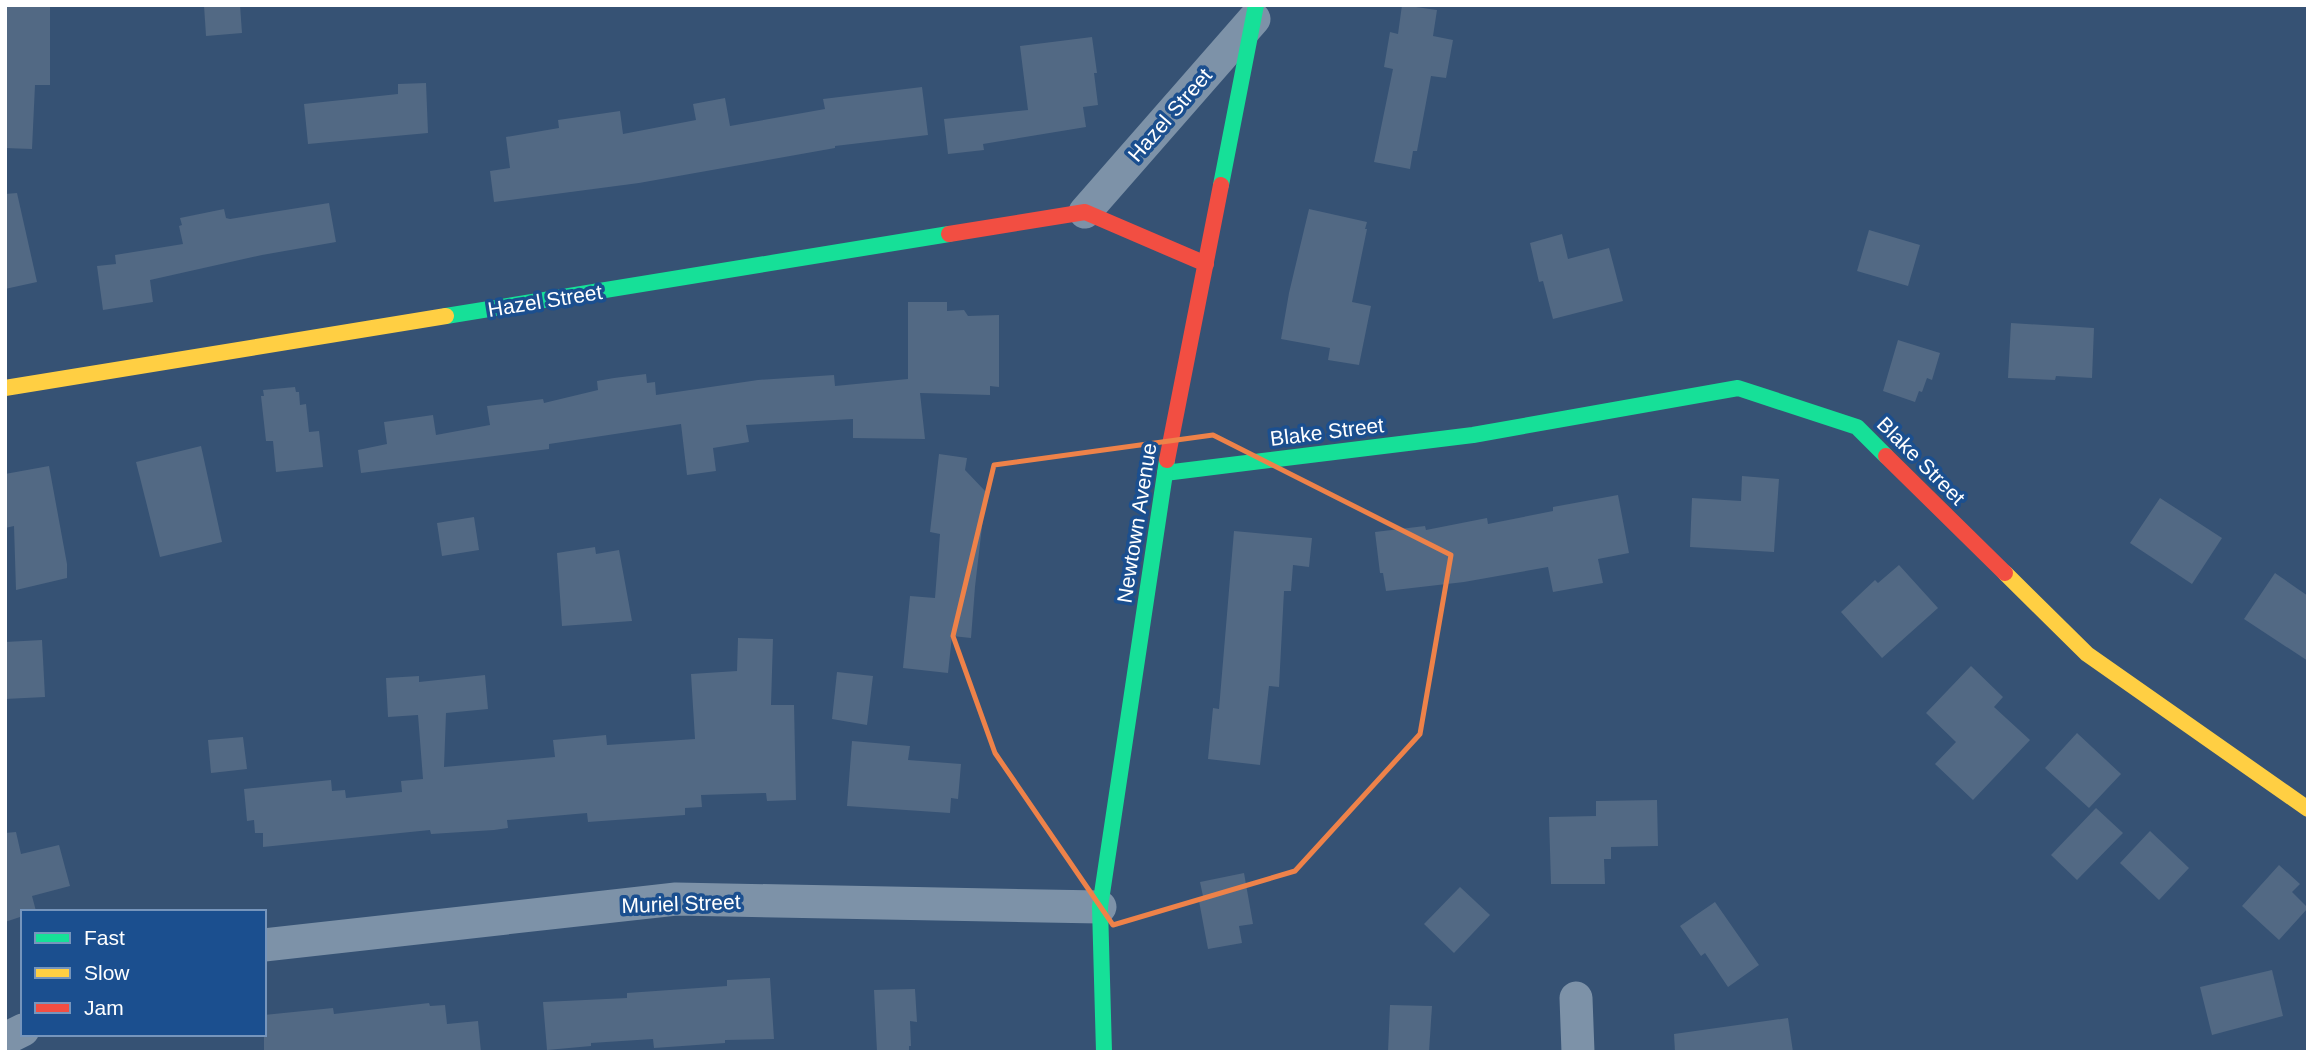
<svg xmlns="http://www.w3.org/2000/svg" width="2313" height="1057" font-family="Helvetica,sans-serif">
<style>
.building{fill:#526984}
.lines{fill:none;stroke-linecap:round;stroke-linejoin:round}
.street{stroke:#7d92a8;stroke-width:33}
.fast{stroke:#16e098;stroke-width:16}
.slow{stroke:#ffcf43;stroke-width:16}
.jam{stroke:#f24e42;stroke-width:16}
.marked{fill:none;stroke:#ee8249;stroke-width:5;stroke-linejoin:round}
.labels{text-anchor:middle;stroke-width:7;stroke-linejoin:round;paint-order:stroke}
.street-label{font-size:21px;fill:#fff;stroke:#1b4f8f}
</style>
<rect width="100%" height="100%" fill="#365274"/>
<!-- building -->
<g class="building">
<polygon points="5,5 50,5 50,85 35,85 32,149 5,148"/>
<polygon points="204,5 240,5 242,33 206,36"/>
<polygon points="1402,5 1437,10 1433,36 1453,40 1446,78 1431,76 1417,151 1413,151 1410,169 1374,162 1393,69 1384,67 1390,32 1398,34"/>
<polygon points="1092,37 1097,73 1094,73 1098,105 1083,107 1086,127 983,144 984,150 948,154 944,119 1028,110 1020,46"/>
<polygon points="426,83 428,133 308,144 304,104 398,94 398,84"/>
<polygon points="922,87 928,135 835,146 835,148 639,183 494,202 490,171 510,168 506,137 559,128 558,120 620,111 623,134 696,120 693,104 725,98 730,126 825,109 823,99"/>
<polygon points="17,193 37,282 5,289 5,194"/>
<polygon points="329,203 336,242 262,255 150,280 153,302 103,310 97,266 116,264 115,255 183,244 179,226 182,225 180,218 224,209 226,218 230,219"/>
<polygon points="1309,209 1367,222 1365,229 1367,229 1352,302 1371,306 1359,365 1328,360 1330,348 1281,339 1289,293"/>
<polygon points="1869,230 1920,245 1908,286 1857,271"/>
<polygon points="1562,234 1568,259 1609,248 1623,301 1553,319 1543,281 1539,282 1530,243"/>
<polygon points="908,302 947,302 947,311 964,310 968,316 999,315 999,387 990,386 990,395 920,393 925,439 853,438 853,419 746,425 749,442 713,448 716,471 687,475 681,424 549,444 549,449 361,473 358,450 387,444 384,422 433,415 436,435 490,425 487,406 543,399 544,403 598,390 597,381 614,378 646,374 647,383 655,382 656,395 758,380 834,375 835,386 908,379"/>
<polygon points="2011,323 2094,328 2092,378 2056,376 2055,380 2008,378"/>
<polygon points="1898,340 1940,353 1932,380 1927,378 1922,392 1919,391 1915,402 1883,391"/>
<polygon points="295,387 296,392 299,392 300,405 306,404 309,432 319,431 323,467 276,472 273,441 266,441 261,396 264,396 263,390"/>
<polygon points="201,446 222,542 160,557 136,462"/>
<polygon points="939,454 967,458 965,470 986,492 975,587 971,638 952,636 948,673 903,668 910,596 935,598 940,534 930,532"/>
<polygon points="49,466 67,564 67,578 16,590 14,526 5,528 5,474"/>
<polygon points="1742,476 1779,479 1774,552 1690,547 1692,498 1741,501"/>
<polygon points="1618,495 1629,553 1598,559 1603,583 1553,592 1548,567 1464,582 1386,591 1383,573 1380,573 1375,532 1425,526 1426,530 1487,518 1488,524 1553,511 1553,507"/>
<polygon points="2160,498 2222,538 2192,584 2130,543"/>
<polygon points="474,517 479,550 442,556 437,523"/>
<polygon points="1234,531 1312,538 1309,567 1293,565 1291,591 1284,591 1279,687 1269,686 1260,765 1208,759 1213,708 1219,709"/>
<polygon points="595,547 596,554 619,550 632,621 562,626 557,553"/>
<polygon points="1899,565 1938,608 1882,658 1841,612 1875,580 1878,583"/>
<polygon points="2275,573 2308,596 2308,661 2244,619"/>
<polygon points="738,638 773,639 771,705 794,705 796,800 767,801 766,793 701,795 702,807 685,808 685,815 588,822 587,813 507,820 508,828 494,830 431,834 430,830 263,847 263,833 255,833 254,820 247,821 244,789 331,780 332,791 345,790 346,798 402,792 401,781 423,779 418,715 388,717 386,678 419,676 419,682 485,675 488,709 446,713 444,767 555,757 553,740 606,735 607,745 695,739 691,674 737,671"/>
<polygon points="42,640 45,697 5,699 5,642"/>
<polygon points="1971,666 2003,697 1994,707 2030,740 1973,800 1935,764 1956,742 1926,713"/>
<polygon points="837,672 873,676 867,725 832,719"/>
<polygon points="2077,733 2121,774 2089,808 2045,768"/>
<polygon points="243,737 247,769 211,773 208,740"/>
<polygon points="852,741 910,746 908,760 961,764 958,799 951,798 950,813 847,806"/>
<polygon points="1657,800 1658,846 1611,847 1611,859 1604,859 1605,884 1551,884 1549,817 1596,816 1596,801"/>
<polygon points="2096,808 2123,833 2077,880 2051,855"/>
<polygon points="2150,831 2189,868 2159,900 2120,863"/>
<polygon points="16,832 21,854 59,845 70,886 32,896 36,911 23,912 23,916 5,922 5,833"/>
<polygon points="2279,865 2300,884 2292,892 2308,908 2279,940 2242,906"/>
<polygon points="1244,873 1253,924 1239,926 1242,943 1208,949 1199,901 1204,901 1200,882"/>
<polygon points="1460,887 1490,915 1454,953 1424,924"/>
<polygon points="1715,902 1759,965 1728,987 1705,953 1701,956 1680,926"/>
<polygon points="2272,970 2283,1016 2212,1035 2200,987"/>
<polygon points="770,978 774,1039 725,1040 725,1043 654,1048 653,1039 591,1043 591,1046 547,1050 543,1002 627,998 627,993 727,986 727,980"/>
<polygon points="915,989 917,1022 910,1021 911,1046 909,1046 909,1052 877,1052 874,990"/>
<polygon points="429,1003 430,1006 445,1005 447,1024 478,1021 481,1052 264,1052 264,1015 333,1008 334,1014"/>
<polygon points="1390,1005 1432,1006 1429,1052 1388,1052"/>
<polygon points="1788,1018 1793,1052 1675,1052 1674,1034"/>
</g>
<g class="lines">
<!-- street -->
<g class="street">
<polyline points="1085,212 1254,19"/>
<polyline points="264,945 676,899 1100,907"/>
<polyline points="1576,998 1578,1052"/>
<polyline points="5,1039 23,1030"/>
</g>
<!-- fast -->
<g class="fast">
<polyline points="1221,185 1256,5"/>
<polyline points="446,316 949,234"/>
<polyline points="1165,473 1473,435 1738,388 1857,427 1886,456"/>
<polyline points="1104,1052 1100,907 1167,460"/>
</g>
<!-- slow -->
<g class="slow">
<polyline points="5,388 446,316"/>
<polyline points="2005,573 2087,654 2308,809"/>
</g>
<!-- jam -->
<g class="jam">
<polyline points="949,234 1085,212 1206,264"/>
<polyline points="1886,456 2005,573"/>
<polyline points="1167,460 1221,185"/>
</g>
</g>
<!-- marked area -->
<path class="marked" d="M1213,435L1451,555L1420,734L1295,871L1113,925L995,753L953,636L994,465Z"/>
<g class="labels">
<!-- street labels -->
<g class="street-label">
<text transform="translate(1170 115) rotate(-49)" y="7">Hazel Street</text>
<text transform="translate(545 301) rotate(-9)" y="7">Hazel Street</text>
<text transform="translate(1327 432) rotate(-7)" y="7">Blake Street</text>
<text transform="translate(1921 461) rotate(45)" y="7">Blake Street</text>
<text transform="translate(1137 523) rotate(-81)" y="7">Newtown Avenue</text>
<text transform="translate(681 904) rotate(-2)" y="7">Muriel Street</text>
</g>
</g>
<!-- border -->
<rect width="2313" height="1057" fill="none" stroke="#ffffff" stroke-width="14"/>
<!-- legend -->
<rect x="21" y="910" width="245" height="126" fill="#1b4f8f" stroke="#7695bc" stroke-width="2"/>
<rect x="35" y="933" width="35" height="10" fill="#16e098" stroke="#7695bc" stroke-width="2"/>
<text x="84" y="945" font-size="21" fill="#ffffff">Fast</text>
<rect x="35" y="968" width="35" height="10" fill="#ffcf43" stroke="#7695bc" stroke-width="2"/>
<text x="84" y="980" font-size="21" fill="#ffffff">Slow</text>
<rect x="35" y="1003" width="35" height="10" fill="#f24e42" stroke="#7695bc" stroke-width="2"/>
<text x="84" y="1015" font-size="21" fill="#ffffff">Jam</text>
</svg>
